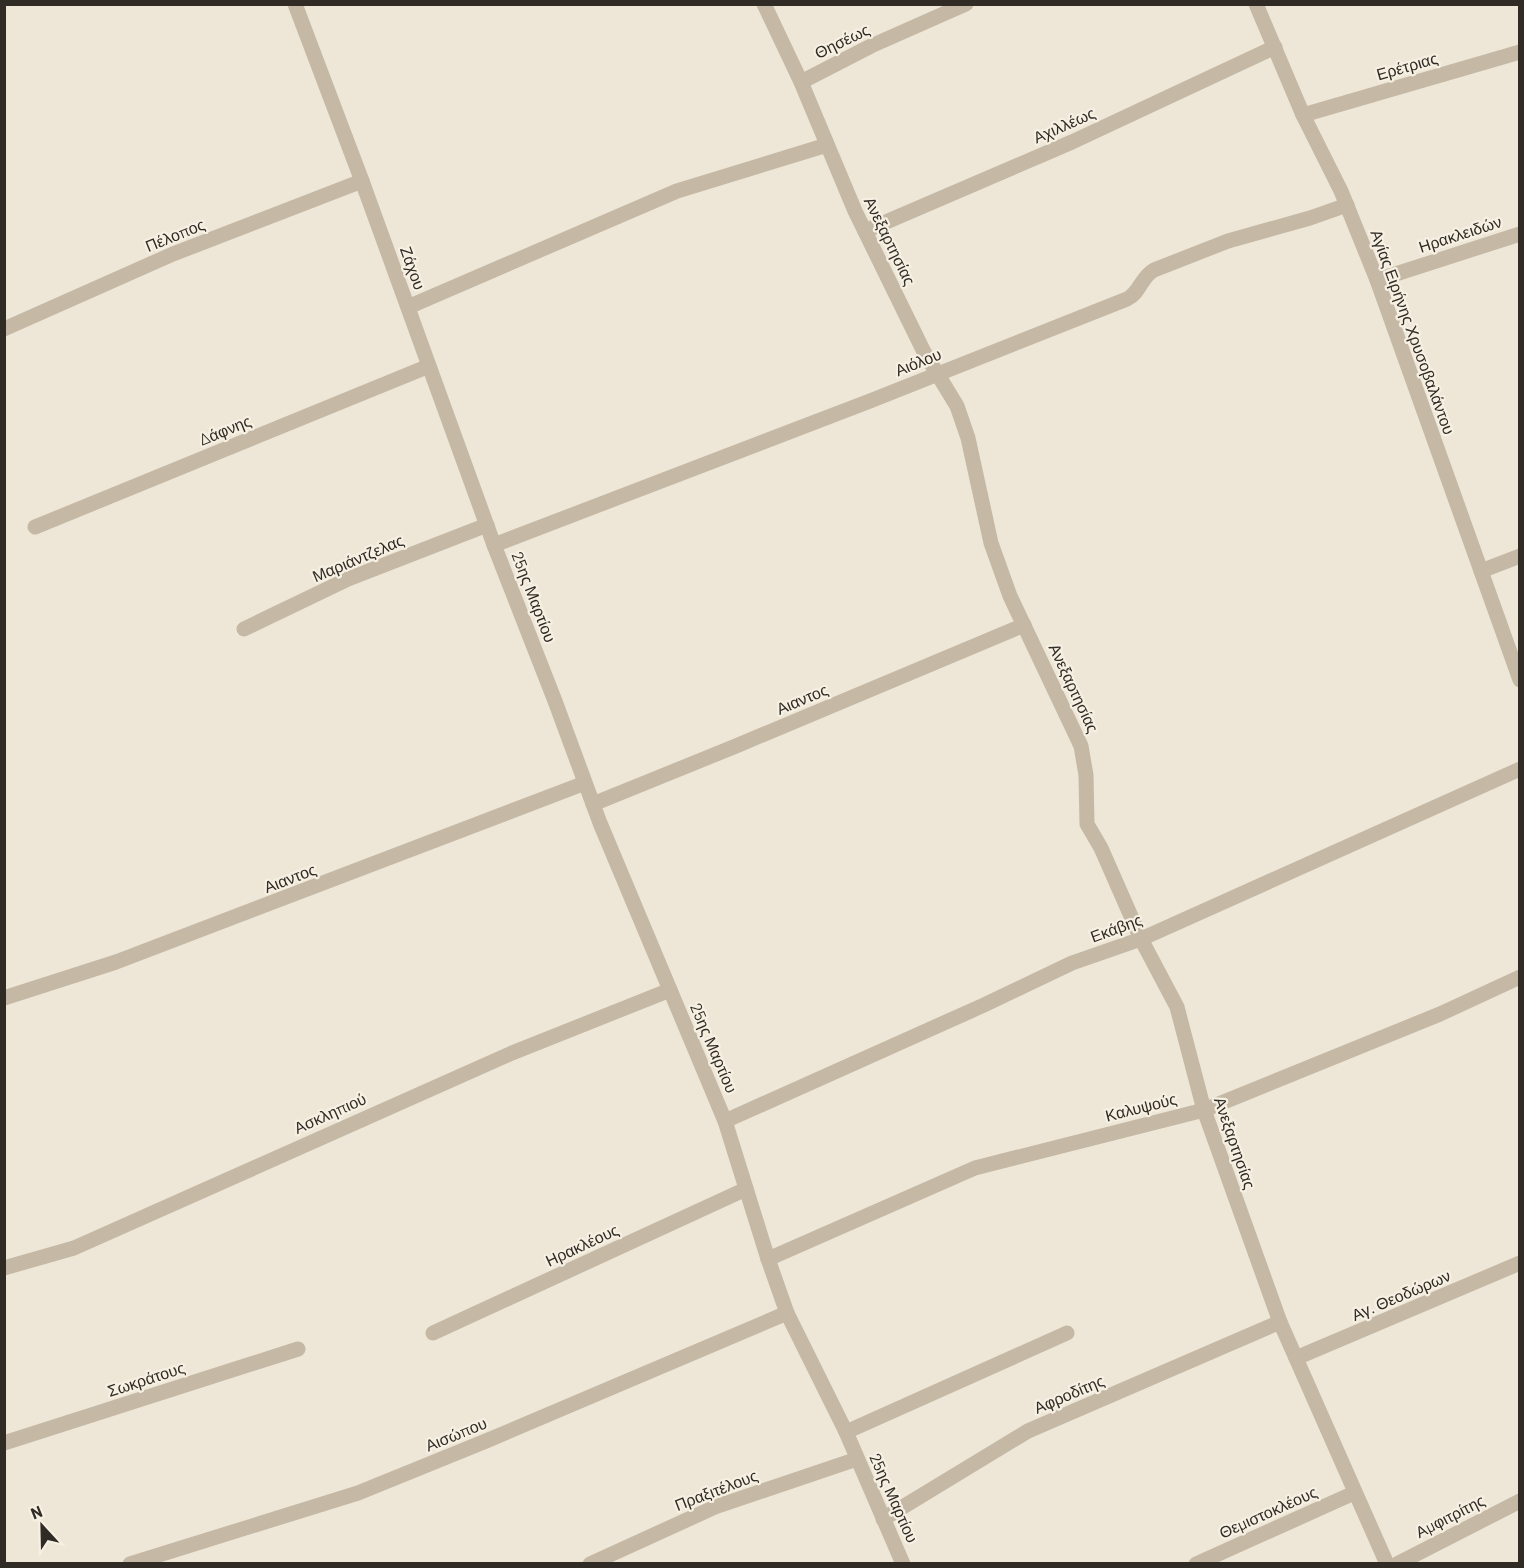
<svg xmlns="http://www.w3.org/2000/svg" width="1524" height="1568" font-family="Barlow,sans-serif">
<style>
.lines{fill:none;stroke-linecap:round;stroke-linejoin:round}
.minor{stroke:#c5b8a5;stroke-width:15}
.labels{text-anchor:middle;stroke-width:4.5;stroke-linejoin:round;paint-order:stroke}
.street-label{font-size:16px;fill:#312b26;stroke:#f6f0e3}
</style>
<rect width="100%" height="100%" fill="#eee7d8"/>
<g class="lines">
<!-- minor -->
<g class="minor">
<polyline points="295,4 362,181 494,545 555,701 600,823 725,1121 768,1259 787,1313 846,1432 903,1564"/>
<polyline points="764,4 801,82 855,211 924,352 957,406 968,438 991,543 1010,596 1081,746 1086,775 1087,824 1101,848 1141,939 1177,1007 1204,1110 1280,1322 1387,1564"/>
<polyline points="1256,4 1303,115 1341,191 1377,280 1520,680"/>
<polyline points="801,82 871,46 966,4"/>
<polyline points="1303,115 1520,52"/>
<polyline points="865,231 1072,142 1275,47"/>
<polyline points="1377,280 1520,234"/>
<polyline points="408,307 677,191 827,145"/>
<polyline points="4,329 173,254 362,181"/>
<polyline points="35,527 429,366"/>
<path d="M494,545L870,401L1127,299C1140,293 1141,277 1154,270L1228,241L1310,218L1347,205"/>
<polyline points="1481,571 1520,556"/>
<polyline points="244,629 348,579 487,525"/>
<polyline points="593,804 736,746 1024,625"/>
<polyline points="4,998 116,962 585,783"/>
<polyline points="725,1121 984,1005 1072,963 1141,939 1520,769"/>
<polyline points="768,1259 975,1168 1204,1110 1440,1014 1520,977"/>
<polyline points="4,1268 74,1248 512,1053 670,990"/>
<polyline points="433,1333 746,1189"/>
<polyline points="1296,1358 1520,1263"/>
<polyline points="846,1432 1067,1333"/>
<polyline points="4,1443 298,1349"/>
<polyline points="883,1519 1028,1431 1280,1322"/>
<polyline points="130,1564 358,1493 486,1441 787,1313"/>
<polyline points="590,1564 715,1507 857,1459"/>
<polyline points="1196,1564 1354,1493"/>
<polyline points="1397,1564 1520,1501"/>
</g>
</g>
<g class="labels">
<!-- street labels -->
<g class="street-label">
<text transform="translate(842 41) rotate(-26)" y="6">Θησέως</text>
<text transform="translate(1407 66) rotate(-16)" y="6">Ερέτριας</text>
<text transform="translate(1064 125) rotate(-24)" y="6">Αχιλλέως</text>
<text transform="translate(1460 234) rotate(-18)" y="6">Ηρακλειδών</text>
<text transform="translate(175 235) rotate(-22)" y="6">Πέλοπος</text>
<text transform="translate(890 241) rotate(64)" y="6">Ανεξαρτησίας</text>
<text transform="translate(413 268) rotate(70)" y="6">Ζάχου</text>
<text transform="translate(1413 332) rotate(70)" y="6">Αγίας Ειρήνης Χρυσοβαλάντου</text>
<text transform="translate(918 362) rotate(-22)" y="6">Αιόλου</text>
<text transform="translate(225 430) rotate(-22)" y="6">Δάφνης</text>
<text transform="translate(358 558) rotate(-23)" y="6">Μαριάντζελας</text>
<text transform="translate(534 597) rotate(69)" y="6">25ης Μαρτίου</text>
<text transform="translate(1074 688) rotate(65)" y="6">Ανεξαρτησίας</text>
<text transform="translate(802 699) rotate(-23)" y="6">Αιαντος</text>
<text transform="translate(290 878) rotate(-21)" y="6">Αιαντος</text>
<text transform="translate(1116 928) rotate(-20)" y="6">Εκάβης</text>
<text transform="translate(714 1048) rotate(67)" y="6">25ης Μαρτίου</text>
<text transform="translate(1141 1107) rotate(-14)" y="6">Καλυψούς</text>
<text transform="translate(330 1113) rotate(-24)" y="6">Ασκληπιού</text>
<text transform="translate(1235 1143) rotate(71)" y="6">Ανεξαρτησίας</text>
<text transform="translate(582 1245) rotate(-25)" y="6">Ηρακλέους</text>
<text transform="translate(1401 1295) rotate(-23)" y="6">Αγ. Θεοδώρων</text>
<text transform="translate(146 1379) rotate(-18)" y="6">Σωκράτους</text>
<text transform="translate(1069 1394) rotate(-23)" y="6">Αφροδίτης</text>
<text transform="translate(456 1434) rotate(-22)" y="6">Αισώπου</text>
<text transform="translate(716 1490) rotate(-21)" y="6">Πραξιτέλους</text>
<text transform="translate(894 1498) rotate(66)" y="6">25ης Μαρτίου</text>
<text transform="translate(1268 1512) rotate(-24)" y="6">Θεμιστοκλέους</text>
<text transform="translate(1450 1516) rotate(-27)" y="6">Αμφιτρίτης</text>
</g>
</g>
<!-- border -->
<rect width="1524" height="1568" fill="none" stroke="#312b26" stroke-width="12"/>
<!-- north arrow -->
<g transform="translate(42 1526) rotate(338)" stroke="#f6f0e3" stroke-width="4.5" paint-order="stroke">
<path d="M0-4.5L10 22L0 15L-10 22Z" fill="#312b26"/>
<text y="-9" font-size="16" font-weight="bold" text-anchor="middle" fill="#312b26">N</text>
</g>
</svg>
